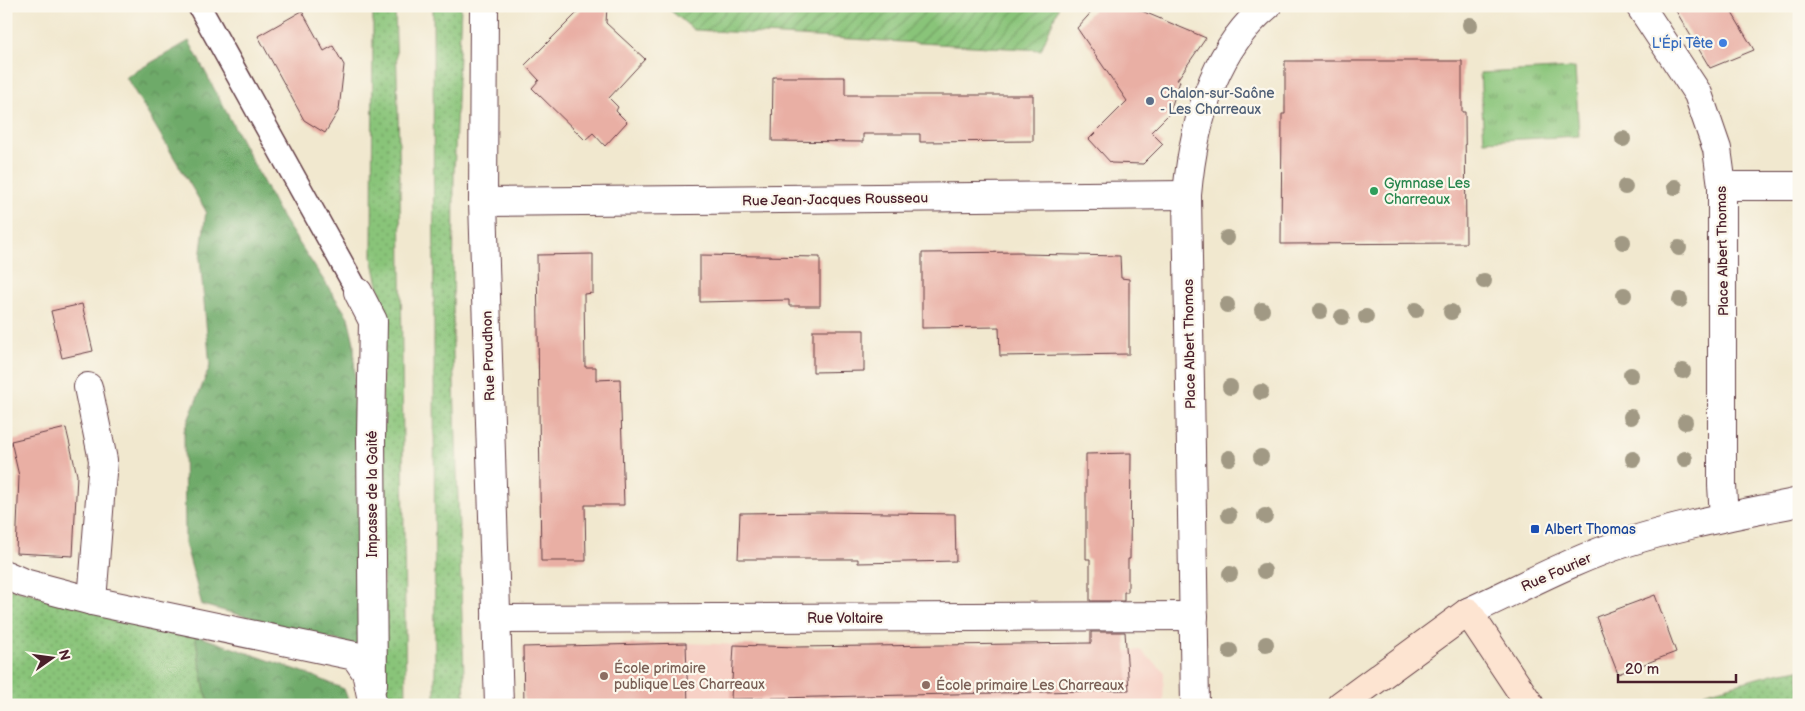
<svg xmlns="http://www.w3.org/2000/svg" width="1805" height="711" font-family="'Balsamiq Sans',sans-serif">
<style>
.built{fill:#f7d1c6}
.grass{fill:url(#grass-dots);stroke:#6a7252}
.forest{fill:url(#forest-crowns);stroke:#5c644a}
.park{fill:url(#park-tufts);stroke:#6a7252}
.garden{fill:url(#garden-furrows);stroke:#6a7252}
.building{fill:#e9afa4}
.lines{fill:none;stroke-linecap:round;stroke-linejoin:round}
.lane-casing{stroke:#633d44;stroke-width:25}
.street-casing{stroke:#633d44;stroke-width:30}
.secondary-casing{stroke:#633d44;stroke-width:30}
.lane{stroke:#fff;stroke-width:22}
.street{stroke:#fff;stroke-width:28}
.secondary{stroke:#fde4d1;stroke-width:28}
.tree{fill:#a19984}
.shop-dot{fill:#3f7fe0;stroke:#fbf7ec;stroke-width:2}
.service-dot{fill:#5c6f8a;stroke:#fbf7ec;stroke-width:2}
.leisure-dot{fill:#2e9e5b;stroke:#fbf7ec;stroke-width:2}
.transit-dot{fill:#1a4fb4;stroke:#fbf7ec;stroke-width:2}
.education-dot{fill:#8d6e63;stroke:#fbf7ec;stroke-width:2}
.labels{text-anchor:middle;stroke-width:4.5;stroke-linejoin:round;paint-order:stroke}
.shop-label{font-size:14px;fill:#366cbe;stroke:#fbf7ec;text-anchor:end}
.service-label{font-size:14px;fill:#4e5e75;stroke:#fbf7ec;text-anchor:start}
.leisure-label{font-size:14px;fill:#27864d;stroke:#fbf7ec;text-anchor:start}
.street-label{font-size:14px;fill:#4a1f2b;stroke:#fbf7ec}
.transit-label{font-size:14px;fill:#164399;stroke:#fbf7ec;text-anchor:start}
.education-label{font-size:14px;fill:#785e54;stroke:#fbf7ec;text-anchor:start}
</style>
<defs>
<pattern id="grass-dots" width="8" height="8" patternUnits="userSpaceOnUse" patternTransform="scale(1.25)"><rect width="8" height="8" fill="#89c479"/><path d="M2 2h.1M6 6h.1" fill="none" stroke="#729f63" stroke-width="1.8" stroke-linecap="round"/></pattern>
<pattern id="forest-crowns" width="20" height="18" patternUnits="userSpaceOnUse" patternTransform="scale(1.25)"><rect width="20" height="18" fill="#6eaa69"/><path d="M2 6a3 3 0 1 1 6 0M12 15a3 3 0 1 1 6 0" fill="none" stroke="#5c8a57"/></pattern>
<pattern id="park-tufts" width="24" height="20" patternUnits="userSpaceOnUse" patternTransform="scale(1.25)"><rect width="24" height="20" fill="#89c479"/><path d="M3 7l-1-3M5 7V3M7 7l1-3M15 17l-1-3M17 17v-4M19 17l1-3" fill="none" stroke="#729f63"/></pattern>
<pattern id="garden-furrows" width="10" height="10" patternUnits="userSpaceOnUse" patternTransform="scale(1.25)"><rect width="10" height="10" fill="#89c479"/><path d="M-1 1l2-2M0 10L10 0M9 11l2-2" fill="none" stroke="#729f63"/></pattern>
</defs>
<rect width="100%" height="100%" fill="#fbf7ec"/>
<filter id="ink" filterUnits="userSpaceOnUse"><feTurbulence type="fractalNoise" baseFrequency=".02" numOctaves="2"/><feDisplacementMap in="SourceGraphic" scale="10" xChannelSelector="R" yChannelSelector="G"/><feConvolveMatrix kernelMatrix="1 2 1 2 8 2 1 2 1" color-interpolation-filters="sRGB"/></filter>
<filter id="wash" filterUnits="userSpaceOnUse"><feTurbulence type="fractalNoise" baseFrequency=".0096" numOctaves="4" result="noise"/><feDisplacementMap in="SourceGraphic" scale="20" xChannelSelector="R" yChannelSelector="G"/><feGaussianBlur stdDeviation="1.12" result="paint"/><feColorMatrix in="noise" values="0 0 0 0 0 0 0 0 0 0 0 0 0 0 0 0 0 1.4 0 .05"/><feComposite in="paint" operator="in"/></filter>
<g filter="url(#wash)">
<rect width="100%" height="100%" fill="#f1e8cf"/>
<!-- built -->
<polygon class="built" points="1125,642 1126,651 1140,650 1164,671 1163,705 688,705 686,652 684,705 524,705 523,647 686,643 797,647"/>
<!-- grass -->
<g class="grass">
<polygon points="373,6 395,6 400,181 406,705 384,705 382,304 372,257"/>
<polygon points="433,6 461,6 454,175 453,352 465,705 435,705"/>
<polygon points="6,587 195,635 205,691 211,705 6,705"/>
<polygon points="1799,669 1799,705 1660,705 1772,674"/>
</g>
<!-- forest -->
<g class="forest">
<polygon points="189,41 280,214 348,317 354,343 362,647 202,605 185,543 184,431 210,366 200,259 206,211 126,77"/>
<polygon points="195,635 306,673 344,689 350,705 211,705 205,691"/>
</g>
<!-- park -->
<polygon class="park" points="1575,68 1579,136 1484,141 1480,73"/>
<!-- garden -->
<polygon class="garden" points="665,6 1059,6 1041,50 694,30"/>
<g id="blocks">
<!-- building -->
<g class="building">
<polygon points="584,6 607,6 606,23 645,59 609,98 618,107 616,111 627,122 605,146 593,133 585,140 532,88 539,80 525,65"/>
<polygon points="1097,6 1130,6 1206,38 1177,80 1180,81 1169,114 1151,132 1163,144 1143,164 1111,163 1089,139 1127,101 1077,28"/>
<polygon points="1673,6 1728,6 1754,50 1710,68"/>
<polygon points="302,11 324,51 333,46 344,65 339,110 325,133 304,120 258,36"/>
<polygon points="1285,61 1462,61 1462,112 1465,112 1466,243 1281,244 1282,114 1285,114"/>
<polygon points="773,77 845,77 845,95 1033,95 1033,141 920,142 920,134 863,134 863,142 772,141"/>
<polygon points="1023,252 1023,254 1120,256 1121,278 1129,279 1129,354 1000,356 999,327 922,328 922,253"/>
<polygon points="593,254 593,293 584,294 585,367 596,367 596,380 620,379 624,505 585,505 586,561 541,561 537,255"/>
<polygon points="700,255 820,257 820,306 789,306 789,300 700,302"/>
<polygon points="82,304 93,351 62,358 51,311"/>
<polygon points="813,330 864,330 864,371 813,372"/>
<polygon points="66,428 77,475 73,556 16,553 19,476 11,441"/>
<polygon points="1131,453 1130,559 1128,559 1128,592 1124,592 1124,601 1090,601 1090,559 1086,559 1086,454"/>
<polygon points="823,512 955,514 956,561 858,563 858,559 738,559 740,513"/>
<polygon points="1655,595 1676,652 1618,674 1596,617"/>
<polygon points="1091,632 1125,632 1129,690 731,699 734,645 797,647 1091,643"/>
<polygon points="686,643 688,705 524,705 523,647"/>
</g>
</g>
</g>
<g filter="url(#ink)">
<use href="#blocks" fill-opacity="0" stroke="#633d44" stroke-width="1"/>
<g class="lines">
<!-- lane casing -->
<g class="lane-casing">
<polyline id="lane" points="199,6 358,292"/>
</g>
<!-- street casing -->
<g class="street-casing">
<g id="street">
<polyline points="484,6 483,202 499,705"/>
<polyline points="1640,6 1698,94 1717,149 1722,186 1722,485 1724,517"/>
<polyline points="1722,186 1799,186"/>
<polyline points="483,202 1187,195"/>
<polyline points="358,292 373,321 371,437 373,684"/>
<polyline points="88,387 103,460 92,601"/>
<polyline points="6,575 24,583 92,601 355,656 366,672 373,705"/>
<path d="M1468,612C1521,588 1573,559 1628,542C1684,524 1742,514 1799,502"/>
<polyline points="496,619 1194,616"/>
<path d="M1195,705L1187,195C1193,127 1212,51 1267,6"/>
</g>
</g>
<!-- secondary casing -->
<g class="secondary-casing">
<polyline id="secondary" points="1341,705 1468,612 1530,705"/>
</g>
<!-- lane -->
<use href="#lane" class="lane"/>
<!-- street -->
<use href="#street" class="street"/>
<!-- secondary -->
<use href="#secondary" class="secondary"/>
</g>
<!-- trees -->
<g class="tree">
<circle cx="1470" cy="25" r="8"/>
<circle cx="1623" cy="139" r="8"/>
<circle cx="1625" cy="187" r="8"/>
<circle cx="1675" cy="187" r="8"/>
<circle cx="1227" cy="238" r="8"/>
<circle cx="1623" cy="242" r="8"/>
<circle cx="1679" cy="248" r="8"/>
<circle cx="1484" cy="281" r="8"/>
<circle cx="1624" cy="295" r="8"/>
<circle cx="1680" cy="300" r="8"/>
<circle cx="1227" cy="305" r="8"/>
<circle cx="1262" cy="310" r="8"/>
<circle cx="1416" cy="310" r="8"/>
<circle cx="1320" cy="311" r="8"/>
<circle cx="1451" cy="312" r="8"/>
<circle cx="1342" cy="317" r="8"/>
<circle cx="1366" cy="317" r="8"/>
<circle cx="1683" cy="371" r="8"/>
<circle cx="1631" cy="375" r="8"/>
<circle cx="1230" cy="387" r="8"/>
<circle cx="1261" cy="392" r="8"/>
<circle cx="1631" cy="417" r="8"/>
<circle cx="1685" cy="422" r="8"/>
<circle cx="1261" cy="457" r="8"/>
<circle cx="1229" cy="458" r="8"/>
<circle cx="1633" cy="459" r="8"/>
<circle cx="1685" cy="459" r="8"/>
<circle cx="1229" cy="515" r="8"/>
<circle cx="1265" cy="516" r="8"/>
<circle cx="1264" cy="571" r="8"/>
<circle cx="1230" cy="574" r="8"/>
<circle cx="1266" cy="644" r="8"/>
<circle cx="1230" cy="651" r="8"/>
</g>
</g>
<!-- markers -->
<circle class="shop-dot" cx="1723" cy="43" r="5"/>
<circle class="service-dot" cx="1150" cy="101" r="5"/>
<circle class="leisure-dot" cx="1374" cy="191" r="5"/>
<rect class="transit-dot" x="1530" y="524" width="10" height="10" rx="2.5"/>
<g class="education-dot">
<circle cx="604" cy="676" r="5"/>
<circle cx="926" cy="685" r="5"/>
</g>
<g class="labels">
<!-- shop labels -->
<g class="shop-label">
<text x="1713" y="48">L'Épi Tête</text>
</g>
<!-- service labels -->
<g class="service-label">
<text x="1160" y="98">Chalon-sur-Saône<tspan x="1160" dy="16">- Les Charreaux</tspan></text>
</g>
<!-- leisure labels -->
<g class="leisure-label">
<text x="1384" y="188">Gymnase Les<tspan x="1384" dy="16">Charreaux</tspan></text>
</g>
<!-- street labels -->
<g class="street-label">
<text transform="translate(835 199) rotate(-1)" y="5">Rue Jean-Jacques Rousseau</text>
<text transform="translate(1722 251) rotate(-91)" y="5">Place Albert Thomas</text>
<text transform="translate(1189 344) rotate(-91)" y="5">Place Albert Thomas</text>
<text transform="translate(488 356) rotate(-92)" y="5">Rue Proudhon</text>
<text transform="translate(372 494) rotate(-90)" y="5">Impasse de la Gaité</text>
<text transform="translate(1556 572) rotate(-24)" y="5">Rue Fourier</text>
<text x="845" y="623">Rue Voltaire</text>
</g>
<!-- transit labels -->
<g class="transit-label">
<text x="1545" y="534">Albert Thomas</text>
</g>
<!-- education labels -->
<g class="education-label">
<text x="614" y="673">École primaire<tspan x="614" dy="16">publique Les Charreaux</tspan></text>
<text x="936" y="690">École primaire Les Charreaux</text>
</g>
</g>
<!-- margin -->
<rect width="1805" height="711" fill="none" stroke="#fbf7ec" stroke-width="25"/>
<!-- north arrow -->
<g transform="translate(52 658) rotate(76)" stroke="#fbf7ec" stroke-width="4" paint-order="stroke">
<path d="M0-4L9 19L0 12L-9 19Z" fill="#4a1f2b"/>
<text y="-8" font-size="14" font-weight="bold" text-anchor="middle" fill="#4a1f2b">N</text>
</g>
<!-- scale -->
<path d="M1618 674v8h118v-8" fill="none" stroke="#4a1f2b" stroke-width="2.5"/>
<text x="1625" y="674" font-size="15" fill="#4a1f2b" stroke="#fbf7ec" stroke-width="4" paint-order="stroke">20 m</text>
</svg>
